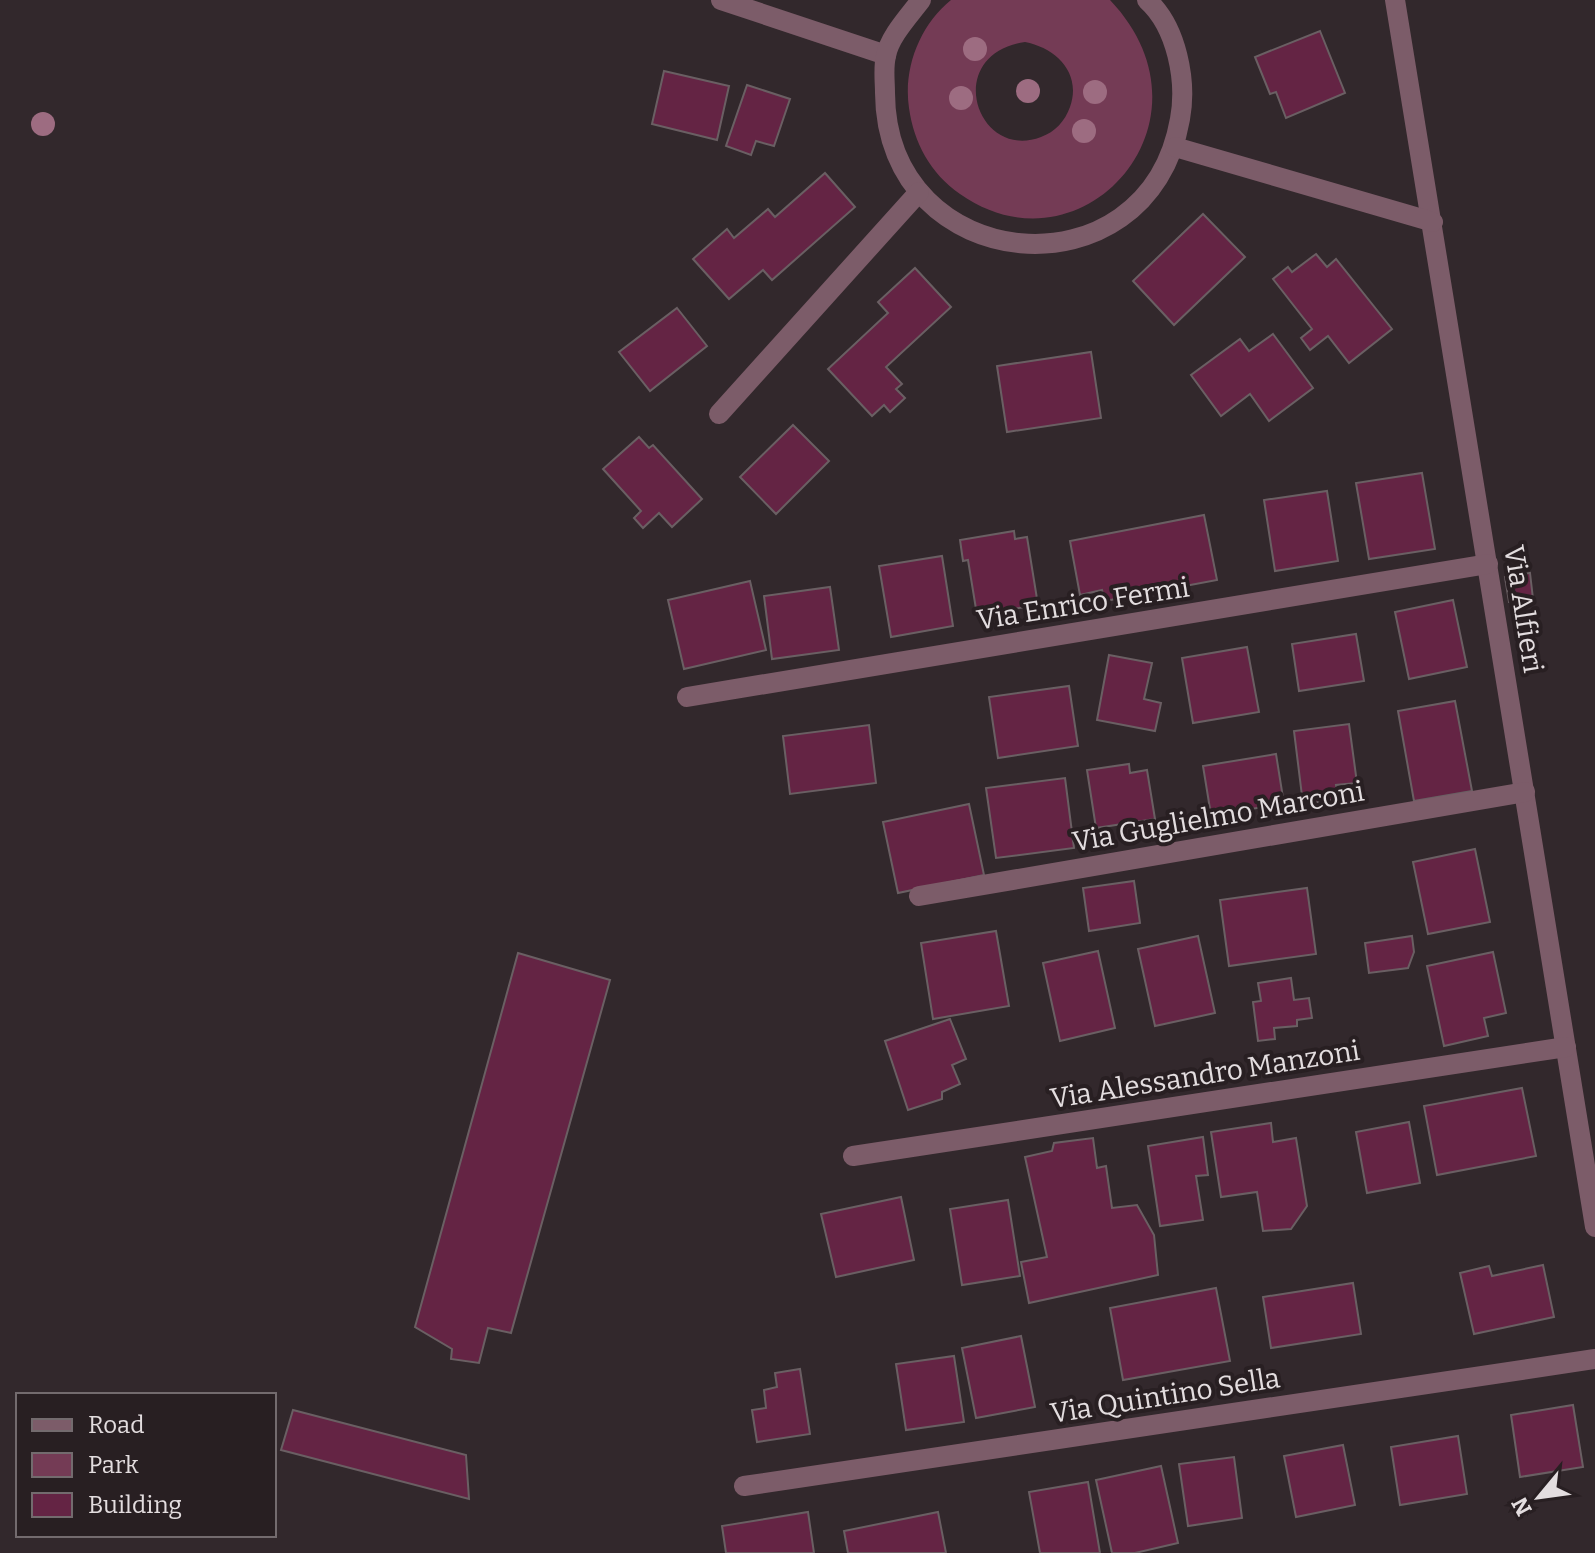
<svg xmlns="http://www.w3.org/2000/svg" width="1595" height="1553" font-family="Bitter,serif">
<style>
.green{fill:#743b55;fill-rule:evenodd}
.building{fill:#642444;stroke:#6a5f63;stroke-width:2}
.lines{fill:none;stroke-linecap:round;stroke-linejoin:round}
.minor{stroke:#7c5c69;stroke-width:20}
.tree{fill:#9d6c81}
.labels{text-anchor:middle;stroke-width:8;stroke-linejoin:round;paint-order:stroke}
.street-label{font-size:28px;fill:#e3dddf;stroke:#281f22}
</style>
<rect width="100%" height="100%" fill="#32282c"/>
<!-- green -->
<path class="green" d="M951,0H1110C1225,121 1082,280 960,194C930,173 914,143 909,108C903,68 920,25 951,0ZM1025,42C1056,48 1082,73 1070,107C1065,121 1055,132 1041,137C977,162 941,55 1025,42Z"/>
<!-- building -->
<g class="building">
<polygon points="1320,31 1345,93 1286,118 1276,92 1270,94 1255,57"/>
<polygon points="664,71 729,86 717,140 652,124"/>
<polygon points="747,85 790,99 774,146 756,141 751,155 726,146"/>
<polygon points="825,173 855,207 772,280 763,270 729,299 693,259 727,229 734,238 768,209 775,217"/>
<polygon points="1203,214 1245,257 1174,325 1133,281"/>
<polygon points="1316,254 1327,267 1336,259 1392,329 1349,363 1328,336 1310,350 1301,338 1312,329 1273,279 1288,267 1292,272"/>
<polygon points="915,268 951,307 886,367 902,384 896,389 905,398 890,412 884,405 872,416 828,369 888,313 878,302"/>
<polygon points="677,308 707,346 650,391 619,352"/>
<polygon points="1273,334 1313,388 1269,421 1250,394 1221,416 1191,375 1240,339 1249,351"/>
<polygon points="1091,352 1101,418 1007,432 997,366"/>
<polygon points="793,425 829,461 776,514 740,477"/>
<polygon points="639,437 649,448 653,445 702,499 672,527 659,513 643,528 634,518 641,511 603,469"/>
<polygon points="1422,473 1435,549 1369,559 1356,483"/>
<polygon points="1327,491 1338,561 1275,571 1264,500"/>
<polygon points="1204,515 1217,580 1105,601 1102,590 1080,595 1070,541"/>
<polygon points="1014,531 1015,539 1027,537 1038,605 977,615 968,560 963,561 960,540"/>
<polygon points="942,556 953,626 891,637 879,566"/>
<polygon points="1530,573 1533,599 1509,602 1505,577"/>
<polygon points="750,581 766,650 684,669 668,600"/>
<polygon points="830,587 839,650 772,659 764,596"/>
<polygon points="1453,600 1467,667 1409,679 1395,612"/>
<polygon points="1356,634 1364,681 1299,691 1292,644"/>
<polygon points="1247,647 1259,712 1193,723 1182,658"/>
<polygon points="1109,655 1152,663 1144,699 1161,703 1155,731 1097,720"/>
<polygon points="1069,686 1078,746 998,758 989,697"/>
<polygon points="1455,701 1472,791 1414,801 1398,711"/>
<polygon points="1349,724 1357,783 1336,785 1338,799 1303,804 1294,731"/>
<polygon points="869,725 876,783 790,794 783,736"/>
<polygon points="1276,754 1284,804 1211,815 1203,766"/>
<polygon points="1129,764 1130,773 1147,770 1155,819 1096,828 1087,770"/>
<polygon points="1065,778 1074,848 996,858 986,788"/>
<polygon points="969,804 984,875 898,893 883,822"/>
<polygon points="1475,849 1490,922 1428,934 1413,862"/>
<polygon points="1134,881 1140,923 1089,931 1083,888"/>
<polygon points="1307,888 1316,954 1229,966 1220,900"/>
<polygon points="996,931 1009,1006 933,1019 921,943"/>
<polygon points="1198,936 1215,1013 1155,1026 1138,949"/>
<polygon points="1412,936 1414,952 1408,968 1369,973 1365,943"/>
<polygon points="1098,951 1115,1028 1060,1041 1043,963"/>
<polygon points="1493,952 1506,1013 1484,1018 1488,1036 1444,1046 1427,966"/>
<polygon points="518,953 610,980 511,1333 488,1328 479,1363 451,1359 452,1349 415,1327"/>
<polygon points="1291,978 1294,1000 1309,998 1312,1018 1297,1020 1297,1026 1274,1028 1275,1039 1258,1041 1253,1002 1261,1001 1258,983"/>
<polygon points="950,1019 966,1059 952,1065 960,1084 942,1092 942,1099 908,1110 885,1041"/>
<polygon points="1522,1088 1536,1156 1437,1175 1424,1106"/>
<polygon points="1409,1122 1420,1183 1367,1193 1356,1132"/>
<polygon points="1271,1123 1273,1142 1296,1138 1307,1206 1291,1229 1263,1231 1257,1192 1221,1197 1211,1132"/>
<polygon points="1203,1137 1208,1175 1196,1176 1203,1220 1160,1226 1148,1146"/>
<polygon points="1093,1138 1097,1168 1106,1166 1112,1208 1137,1205 1154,1235 1158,1275 1029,1303 1021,1262 1047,1257 1025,1157 1052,1151 1054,1143"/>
<polygon points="901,1197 914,1260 836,1277 821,1214"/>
<polygon points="1008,1200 1020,1276 962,1285 950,1209"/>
<polygon points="1543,1265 1554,1317 1474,1334 1460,1273 1489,1266 1492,1276"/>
<polygon points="1353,1283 1361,1334 1271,1348 1263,1297"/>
<polygon points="1216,1288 1230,1361 1123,1380 1110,1308"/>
<polygon points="1021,1336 1035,1407 976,1418 962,1348"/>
<polygon points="954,1356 964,1422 906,1430 896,1364"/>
<polygon points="800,1369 810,1434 757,1442 752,1410 766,1408 764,1390 777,1387 775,1373"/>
<polygon points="1573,1405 1583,1467 1520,1477 1511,1415"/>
<polygon points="293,1410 466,1455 469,1499 281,1450"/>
<polygon points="1458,1436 1467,1494 1400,1505 1391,1447"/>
<polygon points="1343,1445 1355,1505 1296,1517 1284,1456"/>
<polygon points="1234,1457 1242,1518 1188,1526 1179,1464"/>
<polygon points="1161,1466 1178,1543 1135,1553 1112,1553 1096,1480"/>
<polygon points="1088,1482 1100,1553 1040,1553 1029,1492"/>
<polygon points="808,1512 814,1553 726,1553 722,1526"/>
<polygon points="938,1512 946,1553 848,1553 844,1531"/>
</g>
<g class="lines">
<!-- minor -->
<g class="minor">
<polyline points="721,0 886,55"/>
<path d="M921,0C909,16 889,37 886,56C883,67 885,81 885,93C886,277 1148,301 1180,119C1187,81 1177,27 1147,0"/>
<polyline points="1395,0 1595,1227"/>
<polyline points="1175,147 1433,222"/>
<polyline points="719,414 919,192"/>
<polyline points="687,697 1488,564"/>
<polyline points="919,896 1525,792"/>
<polyline points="853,1156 1566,1047"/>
<polyline points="744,1486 1595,1359"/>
</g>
</g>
<!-- trees -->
<g class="tree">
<circle cx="975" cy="49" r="12"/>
<circle cx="1028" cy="91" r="12"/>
<circle cx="1095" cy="92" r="12"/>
<circle cx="961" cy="98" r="12"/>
<circle cx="43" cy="124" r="12"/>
<circle cx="1084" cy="131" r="12"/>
</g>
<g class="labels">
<!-- street labels -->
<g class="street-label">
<text transform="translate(1083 603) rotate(-9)" y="10">Via Enrico Fermi</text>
<text transform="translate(1524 609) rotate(81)" y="10">Via Alfieri</text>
<text transform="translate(1218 816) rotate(-10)" y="10">Via Guglielmo Marconi</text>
<text transform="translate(1205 1074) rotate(-9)" y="10">Via Alessandro Manzoni</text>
<text transform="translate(1165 1395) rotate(-9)" y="10">Via Quintino Sella</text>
</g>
</g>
<!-- legend -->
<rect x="16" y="1393" width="260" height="144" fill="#281f22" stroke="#736b6e" stroke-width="2"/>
<rect x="32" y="1419" width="40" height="12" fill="#7c5c69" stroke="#736b6e" stroke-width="2"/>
<text x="88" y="1433" font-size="24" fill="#e3dddf">Road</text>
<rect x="32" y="1453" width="40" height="24" fill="#743b55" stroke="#736b6e" stroke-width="2"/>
<text x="88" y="1473" font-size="24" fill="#e3dddf">Park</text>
<rect x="32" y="1493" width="40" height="24" fill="#642444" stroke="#736b6e" stroke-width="2"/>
<text x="88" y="1513" font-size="24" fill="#e3dddf">Building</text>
<!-- north arrow -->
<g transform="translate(1539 1497) rotate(241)" stroke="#281f22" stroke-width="6" paint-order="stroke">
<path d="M0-6L14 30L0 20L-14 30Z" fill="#e3dddf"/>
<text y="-12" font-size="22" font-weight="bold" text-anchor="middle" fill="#e3dddf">N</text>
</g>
</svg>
